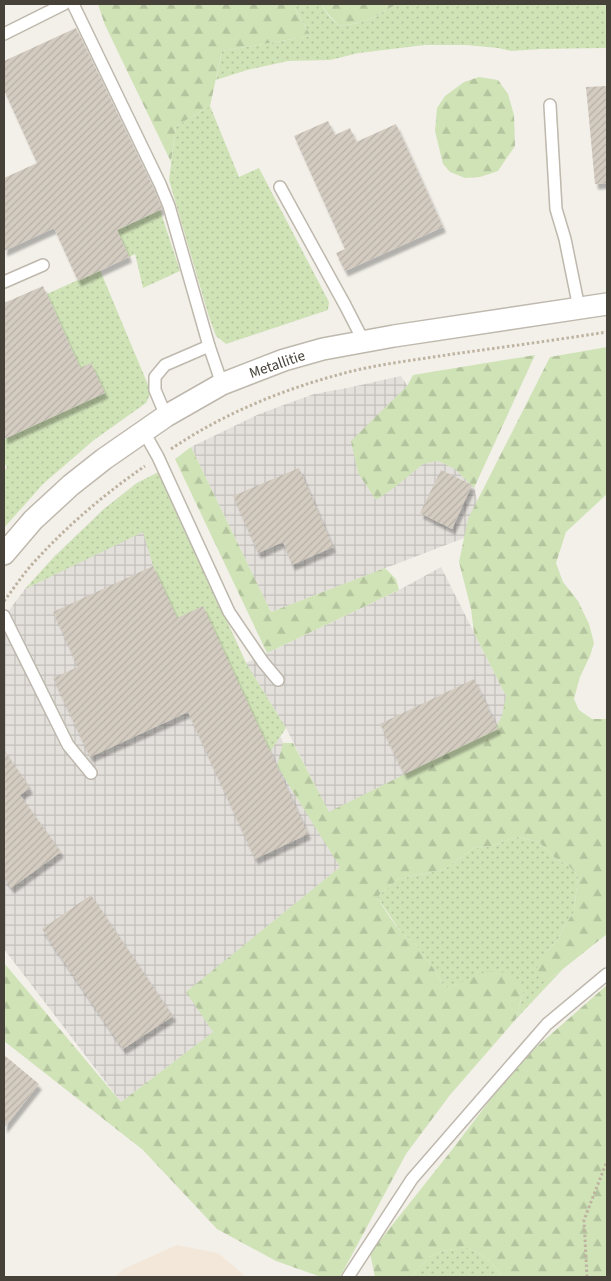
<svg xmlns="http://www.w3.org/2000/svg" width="611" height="1281" font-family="'Source Sans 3',sans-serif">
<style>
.commercial{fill:#f2e7d8}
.industrial{fill:url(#industrial-grid)}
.grass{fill:url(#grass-dots)}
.forest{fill:url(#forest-firs)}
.building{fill:url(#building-hatch);filter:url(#shadow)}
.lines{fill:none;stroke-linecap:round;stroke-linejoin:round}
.lane-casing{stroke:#beb8ad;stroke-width:14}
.street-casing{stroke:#beb8ad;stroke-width:24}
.path{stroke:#beb3a0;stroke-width:3;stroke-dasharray:2.5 2.5;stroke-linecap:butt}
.lane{stroke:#fff;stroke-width:11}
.street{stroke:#fff;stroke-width:21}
.labels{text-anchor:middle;stroke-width:4;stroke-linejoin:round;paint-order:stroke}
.street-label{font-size:15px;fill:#464139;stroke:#fff}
</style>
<defs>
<pattern id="industrial-grid" width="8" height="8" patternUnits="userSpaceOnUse" patternTransform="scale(1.25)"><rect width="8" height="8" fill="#e3dfdb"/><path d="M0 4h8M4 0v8" fill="none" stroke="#c4c1bd"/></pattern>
<pattern id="grass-dots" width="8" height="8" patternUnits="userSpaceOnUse" patternTransform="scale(1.25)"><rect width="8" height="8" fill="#d0e3b7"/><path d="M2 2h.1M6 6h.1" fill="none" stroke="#b4c49e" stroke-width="1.8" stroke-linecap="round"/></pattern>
<pattern id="forest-firs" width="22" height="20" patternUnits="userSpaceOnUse" patternTransform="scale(1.25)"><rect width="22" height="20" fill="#d0e3b7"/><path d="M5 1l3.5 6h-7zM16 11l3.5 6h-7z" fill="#b4c49e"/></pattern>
<pattern id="building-hatch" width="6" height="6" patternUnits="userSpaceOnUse" patternTransform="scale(1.25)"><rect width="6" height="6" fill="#d4ccc1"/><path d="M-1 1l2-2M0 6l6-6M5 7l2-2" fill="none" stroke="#b7b0a7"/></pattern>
<filter id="shadow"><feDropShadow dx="3" dy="5.5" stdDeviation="1" flood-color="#0004"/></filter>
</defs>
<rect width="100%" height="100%" fill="#f3f0ea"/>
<!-- commercial -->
<polygon class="commercial" points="177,1245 218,1253 246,1277 116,1277 123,1269"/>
<!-- industrial -->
<g class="industrial">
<polygon points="401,376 474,488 485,530 271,612 191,447 259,414 314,394 347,388"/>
<polygon points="159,472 246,663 399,590 441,567 517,718 329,813 286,728 249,668 340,867 187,992 214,1032 121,1102 4,949 4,617 25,589 54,557 104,509 137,483"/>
</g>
<!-- grass -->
<g class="grass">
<polygon points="292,4 321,4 328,15 339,26 359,23 374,17 397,4 607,4 607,48 541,49 511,51 498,48 466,45 425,45 359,53 330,60 288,61 247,70 216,80 222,51 311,36"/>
<polygon points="210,106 239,177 259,168 329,302 328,310 226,344 216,336 209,317 169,180 176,126"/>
<polygon points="160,210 180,271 143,288 135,254 129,257 117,230"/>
<polygon points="100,270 151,392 146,403 94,440 43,484 4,528 4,470 7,468 4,462 4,439 104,393 80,368 47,294"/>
<polygon points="159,472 246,663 286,728 270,752 177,618 153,566 143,532 25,589 54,557 104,509 137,483"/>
<polygon points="518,837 539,842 555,858 569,866 578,876 574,912 563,928 558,940 546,952 548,980 563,969 516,1019 523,991 458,984 446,988 430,963 415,944 401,932 377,897 398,879 443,870 474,848 492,846 507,840"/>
<polygon points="466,1247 488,1259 503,1277 411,1277 429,1257 442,1251"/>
</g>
<!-- forest -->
<g class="forest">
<polygon points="98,4 292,4 311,36 222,51 210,106 176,126 171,162 105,25"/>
<polygon points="321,4 397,4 374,17 359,23 339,26 328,14"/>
<polygon points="479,77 498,80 508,94 514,115 515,146 498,171 480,177 465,178 450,172 443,164 435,131 437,108 445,96 464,82"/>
<polygon points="607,347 607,494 566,532 556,563 563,582 578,601 589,624 594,643 590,656 580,677 574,699 579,710 592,719 607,719 607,934 563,969 548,980 539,977 537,968 546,952 558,940 563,928 574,912 578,876 569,866 555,858 539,842 518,837 507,840 492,846 474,848 443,870 398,879 377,897 389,916 401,932 415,944 430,963 446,988 458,984 487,971 509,973 523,991 516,1019 450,1095 406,1154 340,1277 321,1277 276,1261 217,1229 143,1150 4,1041 4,963 121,1102 213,1032 186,992 340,867 277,766 283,743 293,743 329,812 495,729 502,716 506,696 474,633 471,609 459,562 468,519 550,357"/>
<polygon points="535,355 474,488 455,469 438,461 423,464 395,487 376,500 358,473 351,441 407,386 413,375"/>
<polygon points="191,447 271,612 385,568 396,579 399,590 267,653 175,459"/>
<polygon points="607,985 607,1277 503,1277 488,1259 466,1247 442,1251 429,1257 411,1277 375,1277 370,1253 451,1151 490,1100 533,1050"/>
</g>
<!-- building -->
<g class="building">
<polygon points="76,28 153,187 162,209 117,230 129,257 78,281 54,228 4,251 4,178 37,163 4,90 4,61"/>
<polygon points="607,86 607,183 595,184 586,87"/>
<polygon points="328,121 335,135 350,128 356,142 396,124 443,227 345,271 336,253 345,249 294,136"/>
<polygon points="43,286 80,368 91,363 105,393 4,439 4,303"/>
<polygon points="299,468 333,547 292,565 283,542 258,553 233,496"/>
<polygon points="441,470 472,485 452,529 420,513"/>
<polygon points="153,566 177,618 203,606 308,834 255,859 188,712 90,757 53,678 78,667 53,612"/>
<polygon points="474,679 498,729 404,774 380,724"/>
<polygon points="4,750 30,788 20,795 61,852 11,888 4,878"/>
<polygon points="91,895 173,1016 123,1049 42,929"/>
<polygon points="4,1055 39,1084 4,1128"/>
</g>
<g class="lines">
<!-- lane casing -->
<g class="lane-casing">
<g id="lane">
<polyline points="73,4 160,184 169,206 209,346 222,384"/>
<polyline points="4,34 64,4"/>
<polyline points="550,105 556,209 565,239 579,308"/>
<polyline points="280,187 345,305 364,342"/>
<polyline points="4,282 43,265"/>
<polyline points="166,416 155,390 155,377 165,365 209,346"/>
<polyline points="144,432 158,457 229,612 263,662 278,680"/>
<polyline points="4,616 68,745 91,773"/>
<polyline points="348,1277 412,1179 547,1024 607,974"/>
</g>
</g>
<!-- street casing -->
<g class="street-casing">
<polyline id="street" points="4,554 33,520 71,485 104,459 166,416 222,384 284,360 323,349 394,336 607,304"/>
</g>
<!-- path -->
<g class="path">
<path d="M171,449C223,414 281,390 341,374C377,364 416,360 453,354C504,347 556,340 607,332"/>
<path d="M4,601C15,587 25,571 37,559C69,524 106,493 145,466"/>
<polyline points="587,1277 584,1220 607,1161"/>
</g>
<!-- lane -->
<use href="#lane" class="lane"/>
<!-- street -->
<use href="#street" class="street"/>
</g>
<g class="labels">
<!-- street labels -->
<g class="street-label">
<text transform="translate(277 364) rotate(-19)" y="5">Metallitie</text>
</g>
</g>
<!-- border -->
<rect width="611" height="1281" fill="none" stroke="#464139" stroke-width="10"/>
</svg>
